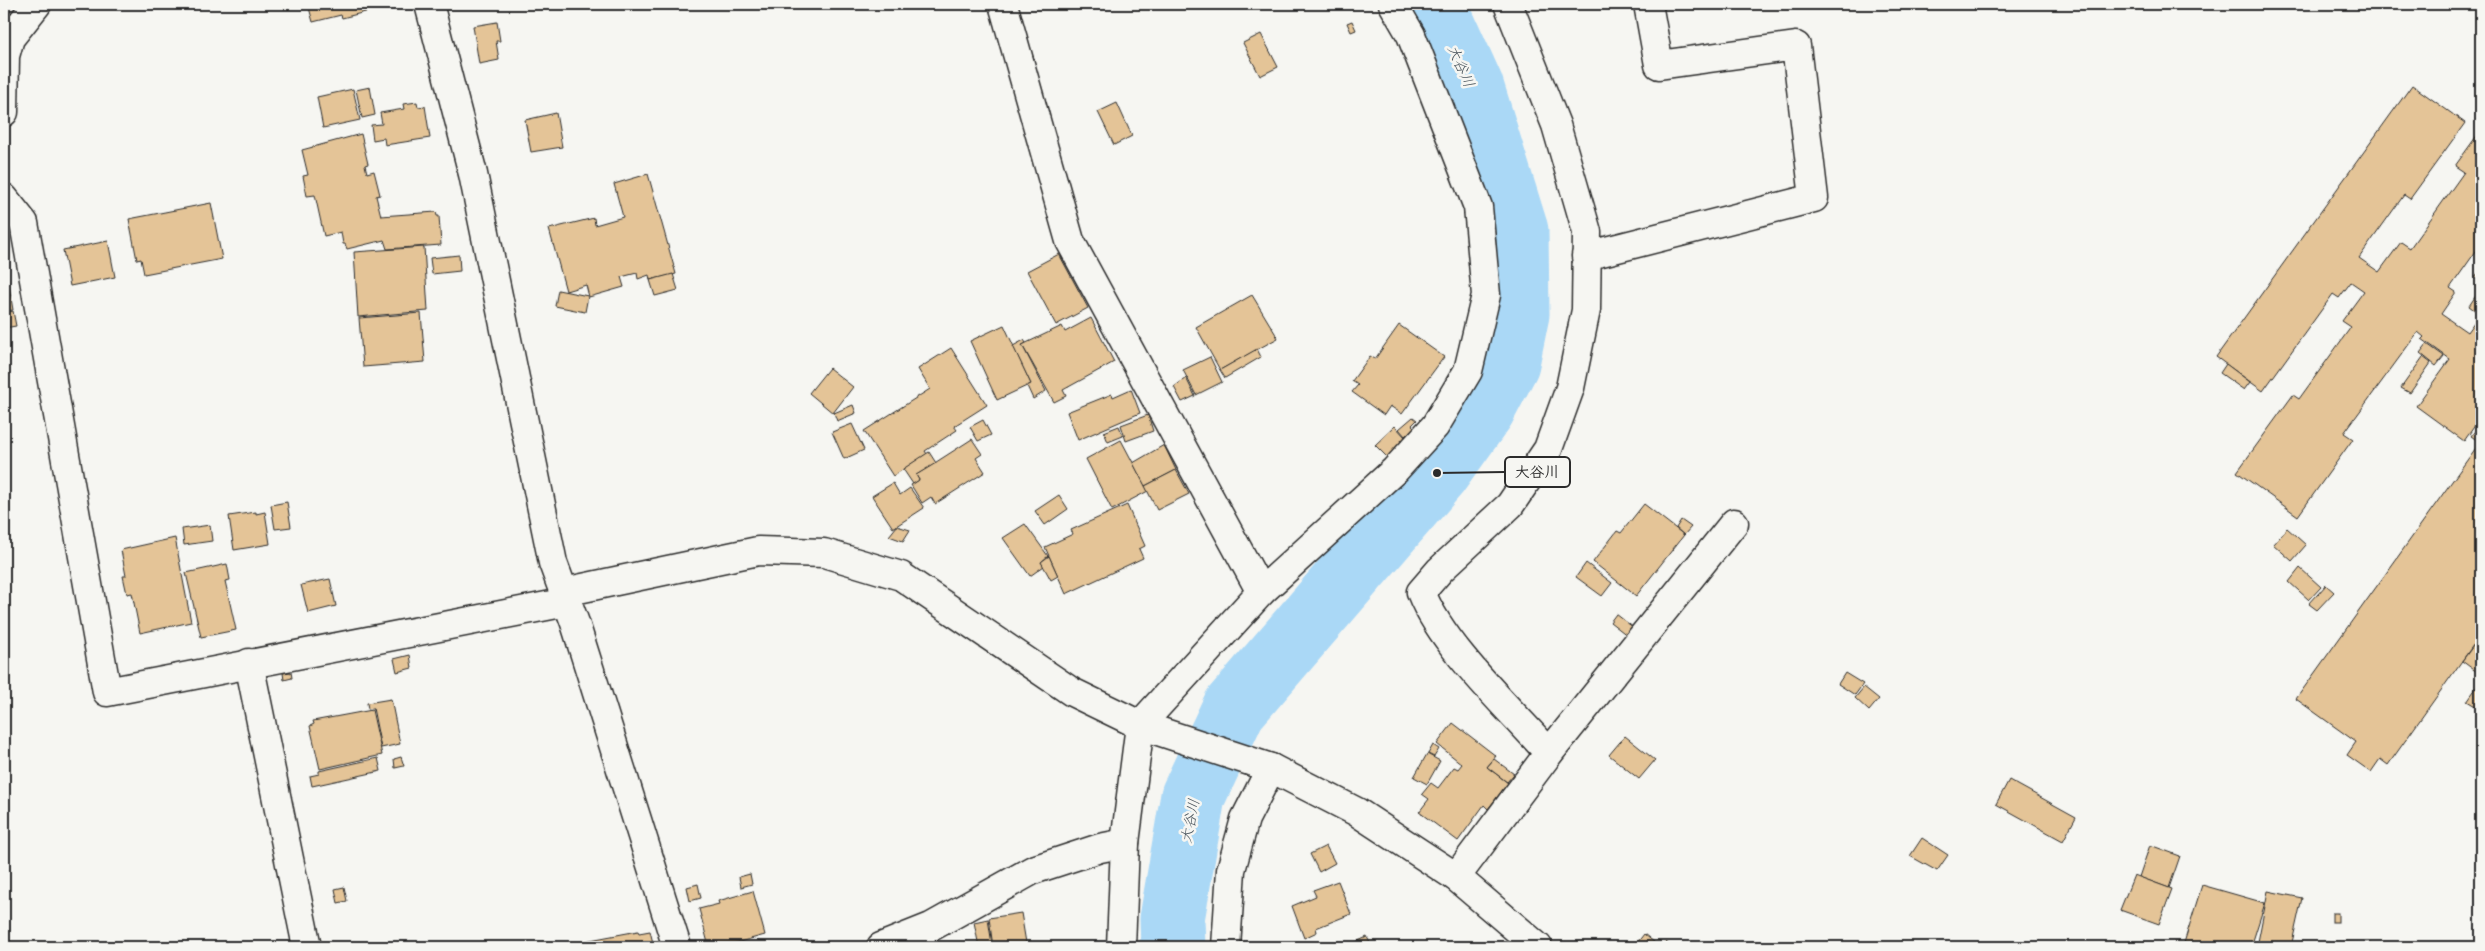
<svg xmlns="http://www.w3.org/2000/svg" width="2485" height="951" font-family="Delius,'Klee One',sans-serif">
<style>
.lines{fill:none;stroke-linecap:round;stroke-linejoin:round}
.river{stroke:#aad8f6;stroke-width:65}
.building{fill:#e4c497;stroke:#2b2b2b}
.minor-casing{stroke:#2b2b2b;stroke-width:31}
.tertiary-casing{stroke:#2b2b2b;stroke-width:31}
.minor{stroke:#f6f6f2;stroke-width:28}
.tertiary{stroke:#f6f6f2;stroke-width:28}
.labels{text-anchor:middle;stroke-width:5;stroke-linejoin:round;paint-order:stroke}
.water-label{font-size:15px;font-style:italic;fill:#4b565e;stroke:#f6f6f2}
.leader{fill:none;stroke:#2b2b2b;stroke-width:2}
.callout-dot{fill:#2b2b2b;stroke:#f6f6f2;stroke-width:2}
.callout{fill:#f6f6f2;stroke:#2b2b2b;stroke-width:2}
.callout-label{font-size:15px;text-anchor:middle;font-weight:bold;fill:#2b2b2b}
</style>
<rect width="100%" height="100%" fill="#f6f6f2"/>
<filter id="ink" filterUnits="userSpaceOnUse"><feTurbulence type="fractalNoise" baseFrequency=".02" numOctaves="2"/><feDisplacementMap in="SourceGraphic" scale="10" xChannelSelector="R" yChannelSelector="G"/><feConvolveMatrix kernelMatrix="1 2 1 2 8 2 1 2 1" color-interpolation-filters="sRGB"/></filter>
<g filter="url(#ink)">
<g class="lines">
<!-- river -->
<polyline class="river" points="1173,947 1172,919 1193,796 1234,709 1437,473 1483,409 1507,363 1517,314 1516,231 1471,86 1439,15 1432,4"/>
</g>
<!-- building -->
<g class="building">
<polygon points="308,4 397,4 342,18 341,15 313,22"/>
<polygon points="1352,21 1356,30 1351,32 1347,23"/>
<polygon points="497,22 500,41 496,41 499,60 479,64 473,26"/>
<polygon points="1261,34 1278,67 1260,76 1243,43"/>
<polygon points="2412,85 2465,123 2410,199 2404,195 2359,258 2379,272 2401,242 2410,248 2464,172 2455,166 2481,130 2481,244 2450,288 2456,292 2441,314 2467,332 2480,314 2469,306 2481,288 2481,417 2464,441 2416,406 2450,359 2422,339 2424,337 2418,332 2344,433 2353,439 2298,516 2237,472 2293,395 2299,399 2351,327 2342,321 2364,291 2351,282 2339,298 2333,294 2263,391 2216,357"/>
<polygon points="370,87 375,115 362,118 356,90"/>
<polygon points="353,89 360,120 323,128 317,97"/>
<polygon points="417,102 418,107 425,106 430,138 385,145 384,138 373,140 371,125 382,124 380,113 404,109 403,104"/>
<polygon points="1117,103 1132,136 1114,145 1098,112"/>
<polygon points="556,113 562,147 531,152 525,120"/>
<polygon points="361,134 368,164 365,165 367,173 374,171 380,195 376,196 381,216 436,212 437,216 439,216 441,245 387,249 384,240 347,249 345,244 343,244 341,232 324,236 315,195 307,196 303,176 308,175 302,150"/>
<polygon points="648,174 676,274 650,280 649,275 638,279 637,273 621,277 624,287 589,297 586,285 566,291 549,229 594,218 595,225 623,217 614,184"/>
<polygon points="211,203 222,259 144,274 141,259 137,260 129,219"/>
<polygon points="108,241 115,277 70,286 63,250"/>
<polygon points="424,247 428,311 358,317 354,252"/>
<polygon points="1059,254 1088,308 1056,325 1027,271"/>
<polygon points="459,255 460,271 432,274 430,258"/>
<polygon points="4,256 13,310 4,311"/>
<polygon points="2481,269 2481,282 2475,277"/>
<polygon points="673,274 678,290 655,296 650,280"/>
<polygon points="558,290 588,296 585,312 555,306"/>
<polygon points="1252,295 1278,338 1220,370 1196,327"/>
<polygon points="13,311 16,326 4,328 4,313"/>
<polygon points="421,313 425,362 363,367 359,318"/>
<polygon points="1091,318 1114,362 1063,390 1066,396 1054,402 1022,345 1062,326 1065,332"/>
<polygon points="1004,325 1031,384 997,400 970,341"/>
<polygon points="1399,325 1444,357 1402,414 1390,406 1384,415 1352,392 1358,385 1352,381 1370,356 1375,359"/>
<polygon points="1024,340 1026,343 1022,345 1046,391 1033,399 1027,386 1031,384 1013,346"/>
<polygon points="2427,344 2444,356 2436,366 2420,353"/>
<polygon points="951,348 987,405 954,426 957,430 925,451 927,454 893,476 864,431 930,389 918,369"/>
<polygon points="1257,349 1261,357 1225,378 1220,370"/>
<polygon points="1210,357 1222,382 1196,395 1183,370"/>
<polygon points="2423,357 2431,363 2410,393 2401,388"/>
<polygon points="2226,364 2250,382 2244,390 2220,373"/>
<polygon points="829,368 853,387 833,413 809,393"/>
<polygon points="1186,378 1195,396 1182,402 1174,387"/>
<polygon points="1131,389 1140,413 1078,440 1067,412 1112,394 1113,397"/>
<polygon points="853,405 856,413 837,421 834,413"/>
<polygon points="1148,415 1153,431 1126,441 1121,425"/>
<polygon points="1413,417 1417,420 1412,425 1414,427 1405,436 1399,429"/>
<polygon points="983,420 991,435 978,441 970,427"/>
<polygon points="2481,423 2481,443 2471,436"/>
<polygon points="852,424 864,450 844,459 832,432"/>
<polygon points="1119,426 1123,436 1108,442 1104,432"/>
<polygon points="1395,426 1406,438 1388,458 1375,445"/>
<polygon points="972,439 982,454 976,458 985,472 935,504 931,497 922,503 911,485 919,480 916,475"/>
<polygon points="1121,440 1148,491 1112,510 1086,459"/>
<polygon points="1164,445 1176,470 1145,486 1133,463"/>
<polygon points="2478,445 2481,447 2481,634 2388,765 2380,759 2371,772 2347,755 2356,742 2296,699"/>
<polygon points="929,452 936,463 916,475 919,480 913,484 903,469"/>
<polygon points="1176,470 1189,494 1157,510 1145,486"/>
<polygon points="893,483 900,495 910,488 924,508 893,528 872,496"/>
<polygon points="1059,495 1068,509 1045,525 1035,511"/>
<polygon points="287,502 291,527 275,529 271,505"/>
<polygon points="1644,504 1684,535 1636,596 1593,562 1617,531 1621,533"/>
<polygon points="1127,505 1145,546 1139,549 1143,558 1066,594 1045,547 1073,534 1071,530"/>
<polygon points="256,512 256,514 265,512 270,544 234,550 229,516"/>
<polygon points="1681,520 1691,527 1684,535 1676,528"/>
<polygon points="1025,524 1048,556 1041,562 1044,566 1030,576 1003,538"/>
<polygon points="210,525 212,541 184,545 182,529"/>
<polygon points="897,526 910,530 903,541 889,536"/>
<polygon points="2287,528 2306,545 2292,561 2273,544"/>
<polygon points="175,538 191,622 140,633 132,593 127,594 123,576 126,576 121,550"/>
<polygon points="1049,556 1058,576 1051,580 1041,562"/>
<polygon points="1586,563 1612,583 1602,596 1576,577"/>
<polygon points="227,564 230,580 225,581 236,630 201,637 186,573"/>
<polygon points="2300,568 2321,587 2309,600 2289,582"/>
<polygon points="330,579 336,606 308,613 301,585"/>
<polygon points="2326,585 2334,592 2317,610 2309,604"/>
<polygon points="1616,614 1634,628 1628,636 1610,622"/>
<polygon points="2476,642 2481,646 2481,675 2462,661"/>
<polygon points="410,655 412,668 397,672 394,659"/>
<polygon points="291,672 292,678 284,680 283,673"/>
<polygon points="1845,673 1863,684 1855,695 1838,684"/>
<polygon points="2481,681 2481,702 2477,707 2467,701"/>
<polygon points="1864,687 1879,699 1869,711 1855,698"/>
<polygon points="391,699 400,744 381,748 373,708 368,709 367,703"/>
<polygon points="372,710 382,755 320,769 310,726 314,724 313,721"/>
<polygon points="1453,723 1496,756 1487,767 1508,783 1488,809 1484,805 1458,841 1419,812 1429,799 1422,794 1431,783 1438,788 1454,767 1458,769 1462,764 1437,744"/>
<polygon points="1625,736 1655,760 1639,779 1609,755"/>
<polygon points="1433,745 1439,749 1434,757 1428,754"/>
<polygon points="1427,754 1440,761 1427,784 1414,777"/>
<polygon points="401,757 404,766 395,768 394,759"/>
<polygon points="378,758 381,771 312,786 310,776 319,774 319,771"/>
<polygon points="1494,759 1514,774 1507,782 1487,767"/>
<polygon points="2009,780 2076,817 2063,841 1996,804"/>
<polygon points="1922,838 1948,855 1937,871 1910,856"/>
<polygon points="2150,845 2180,856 2169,888 2139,877"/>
<polygon points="1326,846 1335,863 1319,872 1310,854"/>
<polygon points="750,874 752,884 741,887 739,877"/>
<polygon points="2134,875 2172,889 2159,924 2120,910"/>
<polygon points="1338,881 1351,914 1316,928 1317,932 1304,938 1292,906 1316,896 1313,890"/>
<polygon points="698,884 701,898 690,901 687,887"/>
<polygon points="2202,885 2265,903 2251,947 2187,947 2188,944 2184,943"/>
<polygon points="344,887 347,901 338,903 335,889"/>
<polygon points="753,891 765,935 721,947 709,947 699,909 719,904 718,901"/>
<polygon points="2268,891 2302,898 2291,947 2257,947"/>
<polygon points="1021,913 1026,943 993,947 989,918"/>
<rect x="2332" y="913" width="6" height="9"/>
<polygon points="988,919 992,944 979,947 974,922"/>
<polygon points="638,931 639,933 650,931 654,947 553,947"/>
<polygon points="1644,934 1660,947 1634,947"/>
<polygon points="1367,937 1372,947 1345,947"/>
<polygon points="2325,941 2336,942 2335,947 2325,947"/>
<polygon points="1666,942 1672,947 1662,947"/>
<polygon points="2337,942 2378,944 2378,947 2336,947"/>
</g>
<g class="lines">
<!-- minor casing -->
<g class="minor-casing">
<g id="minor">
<polyline points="429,4 473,174 553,563 575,623 677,947"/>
<polyline points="1003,4 1070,241 1261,592"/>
<path d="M1508,4L1556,125L1587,232L1586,310L1570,388L1548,449L1510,505L1440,570L1421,592C1442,646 1510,709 1549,753"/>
<polyline points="4,112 5,56 10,38 37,4"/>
<polyline points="4,198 24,223 107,692 567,602"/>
<polyline points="1586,256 1814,198 1796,46 1659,65 1648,4"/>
<polyline points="249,663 307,947"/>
<polyline points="1456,877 1549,753 1734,523"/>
<polyline points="881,947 931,927 1033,870 1100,848 1125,843"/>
<polyline points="1121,947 1125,843 1140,725 1261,592 1395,470 1435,426 1468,371 1486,295 1478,207 1411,35 1393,4"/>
<polyline points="1226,947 1231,870 1245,819 1271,768"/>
</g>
</g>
<!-- tertiary casing -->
<g class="tertiary-casing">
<polyline id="tertiary" points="564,592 758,551 824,553 901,576 1072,692 1140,725 1271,768 1357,812 1456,877 1538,947"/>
</g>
<!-- minor -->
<use href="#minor" class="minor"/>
<!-- tertiary -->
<use href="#tertiary" class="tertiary"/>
</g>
</g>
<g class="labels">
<!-- water labels -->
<g class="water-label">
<text transform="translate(1461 66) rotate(66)" y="5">大谷川</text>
<text transform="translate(1190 821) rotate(-79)" y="5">大谷川</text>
</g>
</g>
<!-- callouts -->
<path class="leader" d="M1437 473L1505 472"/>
<circle class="callout-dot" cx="1437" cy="473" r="5"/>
<rect class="callout" x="1505" y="457" width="65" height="30" rx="5"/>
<g class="callout-label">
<text x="1537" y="477">大谷川</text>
</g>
<!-- margin -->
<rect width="2485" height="951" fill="none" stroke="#f6f6f2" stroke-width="20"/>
<rect x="10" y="10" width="2465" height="931" fill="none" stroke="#2b2b2b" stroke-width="2" filter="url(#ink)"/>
</svg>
